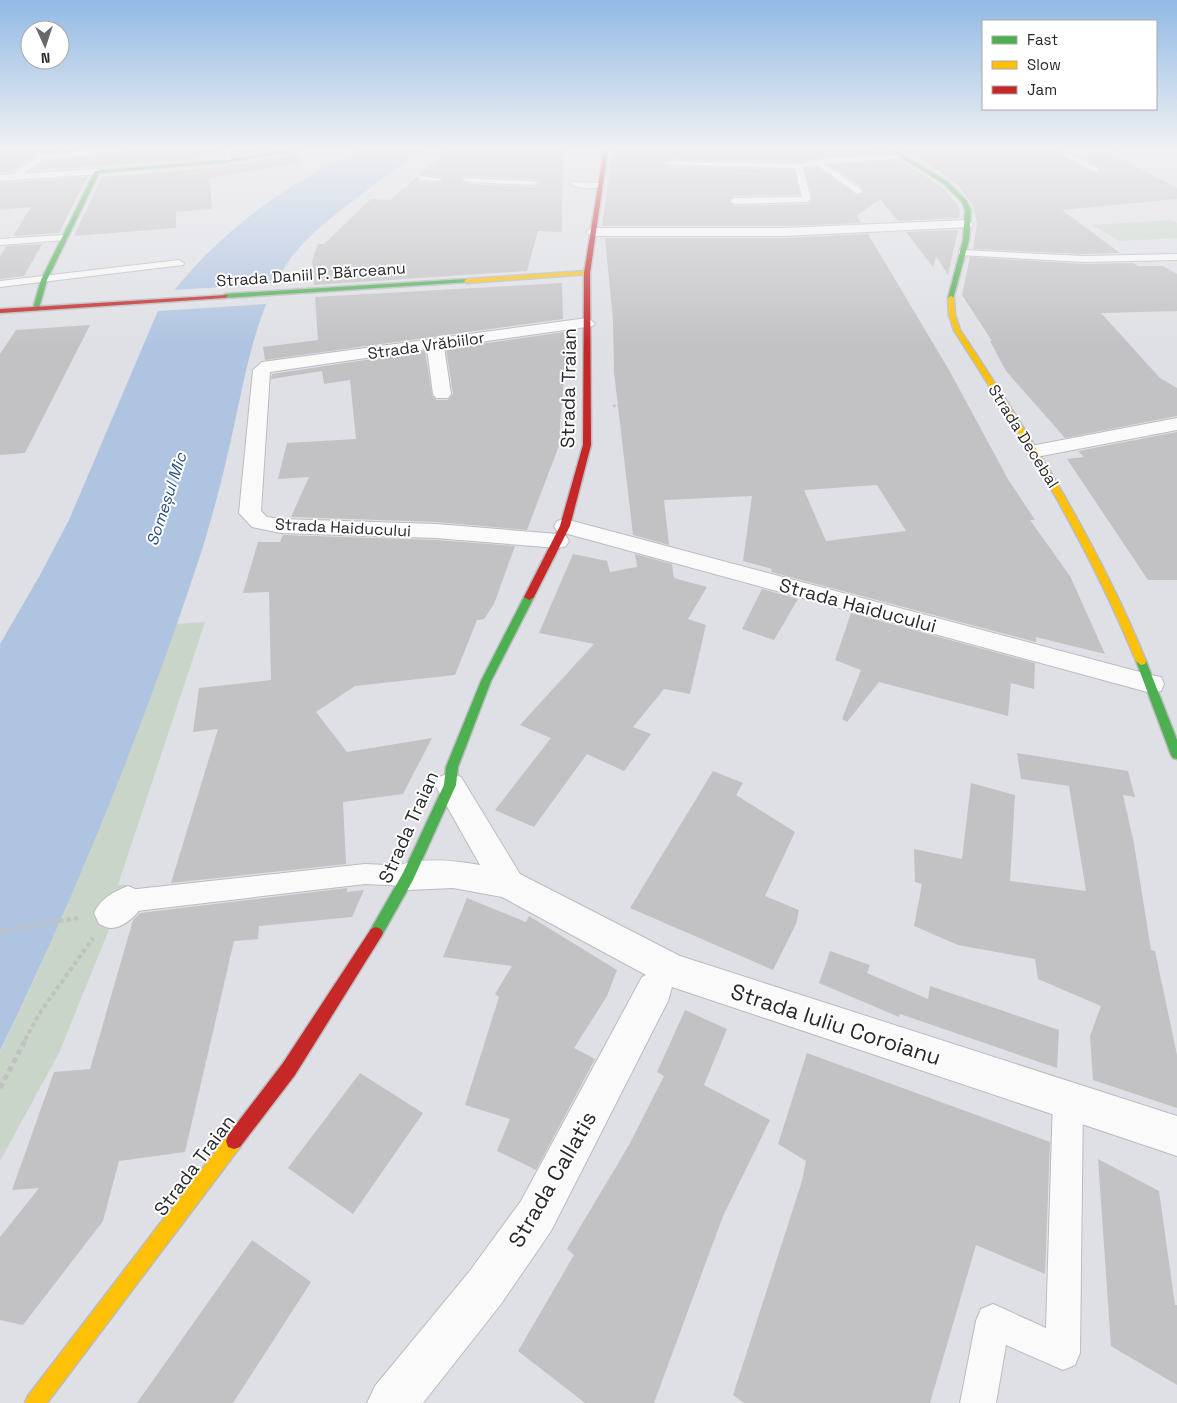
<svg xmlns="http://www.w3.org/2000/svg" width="1177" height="1403" font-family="'Space Grotesk',sans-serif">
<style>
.green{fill:#cad5c9}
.water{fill:#afc4e1}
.pier{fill:#dfe0e5}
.building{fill:#c2c1c4;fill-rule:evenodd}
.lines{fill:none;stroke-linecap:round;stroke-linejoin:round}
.lane-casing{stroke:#bbbcc0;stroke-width:2}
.street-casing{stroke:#bbbcc0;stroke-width:2}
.fast-casing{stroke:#bbbcc0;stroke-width:3}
.slow-casing{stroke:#bbbcc0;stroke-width:3}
.jam-casing{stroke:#bbbcc0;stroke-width:3}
.path-far3{stroke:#c1c1c2;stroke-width:1;stroke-dasharray:2 1;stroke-linecap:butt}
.path-far2{stroke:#c1c1c2;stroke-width:2.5;stroke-dasharray:2.5 2;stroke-linecap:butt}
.path-far1{stroke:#c1c1c2;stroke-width:4;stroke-dasharray:4.5 3;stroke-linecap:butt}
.path{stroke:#c1c1c2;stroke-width:5;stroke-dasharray:5.5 4;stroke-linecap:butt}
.lane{fill:#fafafb;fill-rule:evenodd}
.street{fill:#fafafb;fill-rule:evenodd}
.fast{fill:#4caf50;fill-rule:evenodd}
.slow{fill:#ffc107;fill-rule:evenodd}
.jam{fill:#c62828;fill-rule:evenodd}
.labels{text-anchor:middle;stroke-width:4;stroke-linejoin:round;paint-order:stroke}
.far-street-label{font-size:16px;fill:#29292c;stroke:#fff}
.far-water-label{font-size:16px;font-style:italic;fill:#274d7f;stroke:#fff}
.street-label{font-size:19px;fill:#29292c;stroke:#fff}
.near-street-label{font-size:22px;fill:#29292c;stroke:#fff}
</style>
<rect width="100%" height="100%" fill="#dfe0e5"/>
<!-- green -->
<g class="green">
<polygon points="1172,220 1177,223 1177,238 1120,241 1092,225"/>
<polygon points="205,622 118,885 127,885 59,1053 0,1161 0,1052 37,973 83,864 130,749 175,624"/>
</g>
<!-- water -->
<path class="water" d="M364,149H429C401,163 377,183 353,201C328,220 303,239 286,265C256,313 247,367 235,421C226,464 215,508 202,550C146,721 78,890 0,1051V644L40,575L69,520L157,313C208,240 283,183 364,149Z"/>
<!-- pier -->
<polygon class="pier" points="276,284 266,304 158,311 172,290"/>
<!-- building -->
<g class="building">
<polygon points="0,149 85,149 39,153 12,172 0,173"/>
<polygon points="128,149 219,149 222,157 30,171 45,161 122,153"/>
<polygon points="231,149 274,149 233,156"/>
<path d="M450,149H563L562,232L538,231L527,271L314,285L312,261L318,244H324L371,199L390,200L417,177L419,182L438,183L443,181L442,177L420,174ZM464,176L534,179L540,184L534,187L467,184L461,181Z"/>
<polygon points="613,149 868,149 872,152 884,151 888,153 832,156 797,162 667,159 661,164 667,167 794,170 800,195 734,196 728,201 734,206 808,204 813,199 805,169 817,167 858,196 864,191 862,187 830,165 899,160 941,186 956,203 960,210 959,218 898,221 880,199 857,215 861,223 784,226 602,226"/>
<polygon points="901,149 1067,149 1055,152 1095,174 1099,173 1099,166 1077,155 1104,154 1121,159 1177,188 1177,199 1062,210 1120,253 1085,254 973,249 977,224 973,205 959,187 934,167"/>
<polygon points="299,154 300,163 210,178 212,209 176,212 176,228 74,236 102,177 230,166"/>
<polygon points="87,177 59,233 13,236 31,207 0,210 0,183"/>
<polygon points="958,230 948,275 936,256 933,267 906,232"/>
<path d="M868,234L949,370L1008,479L1035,520H1030L1070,576L1105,654L1036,637V642L771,572L772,569L743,561L752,496L664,500L669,545L633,535L614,372L613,320L605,238H784ZM877,485L906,531L826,541L804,490Z"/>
<polygon points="42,244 24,276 0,279 0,257 6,246"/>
<polygon points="970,257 1085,264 1133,263 1138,266 1163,266 1177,274 1177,311 1101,313 1160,378 1177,388 1177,416 1065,438 1006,371 990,341 992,341 962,295"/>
<polygon points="562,283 563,319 265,360 263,347 318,340 315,297"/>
<polygon points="90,325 25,453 0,455 0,354 16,330"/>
<polygon points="564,332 566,356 560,423 560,443 527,530 436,522 291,517 309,477 278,479 287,443 356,439 350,380 324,384 322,371 271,379 272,374 425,351 432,395 436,400 448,400 453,394 446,349"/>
<polygon points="1177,432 1177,580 1148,580 1067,459 1084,457 1078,451"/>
<polygon points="283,535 436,540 515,546 494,604 484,619 477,620 455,675 355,686 316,712 347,752 432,738 403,794 343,802 346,864 171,883 218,729 193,732 199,688 271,680 269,592 243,593 258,542 280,542"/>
<polygon points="573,554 607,561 610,572 637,567 635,554 672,564 674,578 707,587 688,619 706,625 690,694 664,689 633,727 651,734 624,771 587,754 534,827 495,810 551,738 520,725 594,644 539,633"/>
<polygon points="762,589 798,599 774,640 742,629"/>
<polygon points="851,613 1035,663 1034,689 1011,683 1008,716 879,682 847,722 842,719 861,670 835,660"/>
<polygon points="1017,753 1128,771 1135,797 1123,795 1134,844 1151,950 1155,951 1177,1055 1177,1108 1093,1080 1090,1036 1101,1006 1038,979 1035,959 958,945 914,926 922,884 915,882 914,849 962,859 971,783 1015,795 1010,881 1086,891 1069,786 1021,779"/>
<polygon points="713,771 743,783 736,795 795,832 765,896 799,910 796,924 773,970 630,908"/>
<polygon points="347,888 347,892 364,890 352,917 259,926 258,939 234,941 185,1152 119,1161 103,1221 23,1325 0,1320 0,1237 39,1188 12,1190 54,1072 90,1069 133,920 140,913"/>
<polygon points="467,898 526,922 529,916 617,970 607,996 574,1048 595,1059 536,1170 497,1151 510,1119 465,1105 499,997 495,994 512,966 443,957"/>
<polygon points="830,951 870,965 867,973 928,999 930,986 1059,1030 1057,1068 900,1014 899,1017 819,983"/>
<polygon points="685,1010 727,1029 704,1085 770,1120 723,1216 654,1403 585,1403 518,1351 574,1255 567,1249 629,1145 664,1076 657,1072"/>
<polygon points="807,1053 1050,1142 1045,1274 976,1245 930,1403 744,1403 733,1395 802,1181 806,1161 778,1144"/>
<polygon points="360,1073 423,1113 353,1214 288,1168"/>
<polygon points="1098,1159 1159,1191 1175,1305 1177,1305 1177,1385 1111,1346"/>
<polygon points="252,1240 311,1282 233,1403 137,1403"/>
</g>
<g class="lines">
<!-- lane casing -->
<g class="lane-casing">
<g id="lane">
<polygon points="102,149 126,149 122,151 44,159 15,180 8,178 39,155"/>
<polygon points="221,149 229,149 233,163 227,163"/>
<polygon points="1079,149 1117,149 1113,151 1070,154 1098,168 1098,172 1095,172 1057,152"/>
<polygon points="903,154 907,156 906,158 825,164 861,189 862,191 858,194 817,165 803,167 811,199 807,202 734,204 730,201 734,198 802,197 795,168 667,165 663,163 667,161 797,164 832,158"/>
<polygon points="422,176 442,179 438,181 419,180 419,176"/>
<polygon points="464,178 534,181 538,183 534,185 467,182 463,180"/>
<path d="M572,182L600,183L604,185C597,190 578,189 571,184Z"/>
<polygon points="63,235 68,238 66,240 0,245 0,239"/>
<polygon points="962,250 1085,256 1177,254 1177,260 1085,262 959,255 959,251"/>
<polygon points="179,260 184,263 183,265 0,287 0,281"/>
<polygon points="365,864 408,866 416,869 420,876 416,883 408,886 365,884 128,912 119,909 116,901 119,893 128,890"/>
<polygon points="1068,1085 1078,1090 1083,1100 1080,1353 1075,1365 1063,1370 1006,1345 996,1403 960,1403 976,1321 981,1309 993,1304 1046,1328 1053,1100 1058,1090"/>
</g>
</g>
<!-- street casing -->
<g class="street-casing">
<g id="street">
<polygon points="97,169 103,172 101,174 0,181 0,175"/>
<polygon points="967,220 973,224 971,227 784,236 592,236 586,232 592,228 784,228"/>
<polygon points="587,318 595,323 593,326 444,347 451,394 448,398 436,398 433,394 427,349 270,372 261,511 267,517 281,519 436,524 558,534 566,536 569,541 566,546 558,548 436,538 281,533 252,527 239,513 253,370 262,362"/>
<polygon points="1177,418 1177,430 1036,457 1029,455 1026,451 1029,447 1036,445"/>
<polygon points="565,519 1151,675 1161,677 1164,684 1161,691 1151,693 557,531 554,526 557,521"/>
<path d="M450,773L461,777L520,874L680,956L1177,1116V1156L672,987L668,1001L551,1231L501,1304L423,1403H367L375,1386L469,1272L521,1201L642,977L646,975L502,897L453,888L408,890L396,886L392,876L396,866C423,857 453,860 480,865L435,785L439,777Z"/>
<path d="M128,886L140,891L145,901C140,912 125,928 111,928C107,928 102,925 99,924L94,913C101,898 113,892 128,886Z"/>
</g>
</g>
<!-- fast casing -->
<g class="fast-casing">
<g id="fast">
<polygon points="295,149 303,149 230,162 99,173 47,280 39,308 36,310 33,308 41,280 95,171 230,160"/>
<polygon points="888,149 893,149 948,182 966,200 971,210 969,240 953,299 948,298 963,240 965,210 962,202 944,184"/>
<polygon points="467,279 470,281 469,282 225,298 222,296 225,294"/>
<polygon points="529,594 534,597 491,681 458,767 456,785 413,880 381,937 376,939 371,937 369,933 371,929 403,873 444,785 446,767 481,681 524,597"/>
<polygon points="1141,657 1146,661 1177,740 1177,759 1173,758 1171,755 1136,661"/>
</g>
</g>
<!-- slow casing -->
<g class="slow-casing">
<g id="slow">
<polygon points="587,271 589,274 467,283 464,281 467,279"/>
<path d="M951,296L954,298L955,315L960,330C1031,437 1097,542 1146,661L1145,664L1141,665L1136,661C1087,541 1023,438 954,330L949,315L948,298Z"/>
<polygon points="234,1133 240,1135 242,1141 240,1147 47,1403 25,1403 28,1396 228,1135"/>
</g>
</g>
<!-- jam casing -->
<g class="jam-casing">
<g id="jam">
<polygon points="604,149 608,149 590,273 591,445 570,526 534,597 529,600 524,597 560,526 583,445 584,273"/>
<polygon points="227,295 228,296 225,298 0,313 0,309"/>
<polygon points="376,927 381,929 383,933 381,937 295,1075 240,1147 234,1149 228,1147 226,1141 228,1135 283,1063 371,929"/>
</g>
</g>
<!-- path-far3 -->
<g class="path-far3">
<polyline points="1172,149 1177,150"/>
<polyline points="985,195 1046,194 1082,208"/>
</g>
<!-- path-far2 -->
<polyline class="path-far2" points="613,406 630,405"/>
<!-- path-far1 -->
<g class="path-far1">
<polyline points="0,931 78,918"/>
<polyline points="25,1040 39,1014 93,938"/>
</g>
<!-- path -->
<polyline class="path" points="0,1088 26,1039"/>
<!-- lane -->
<use href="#lane" class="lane"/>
<!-- street -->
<use href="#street" class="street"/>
<!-- fast -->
<use href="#fast" class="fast"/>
<!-- slow -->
<use href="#slow" class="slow"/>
<!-- jam -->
<use href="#jam" class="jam"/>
</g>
<!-- sky -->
<linearGradient id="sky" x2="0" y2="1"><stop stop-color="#91bae5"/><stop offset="0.43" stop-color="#f1f1f3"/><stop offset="1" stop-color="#f1f1f3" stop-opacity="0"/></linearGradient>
<rect width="1177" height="345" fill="url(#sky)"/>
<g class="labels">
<!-- far-street labels -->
<g class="far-street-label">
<text transform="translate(311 274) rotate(-4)" y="6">Strada Daniil P. Bărceanu</text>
<text transform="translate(426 345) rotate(-8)" y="6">Strada Vrăbiilor</text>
<text transform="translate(1024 436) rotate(58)" y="6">Strada Decebal</text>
<text transform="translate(343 527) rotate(3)" y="6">Strada Haiducului</text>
</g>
<!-- far-water labels -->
<g class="far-water-label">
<text transform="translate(166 499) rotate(-72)" y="6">Someșul Mic</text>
</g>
<!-- street labels -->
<g class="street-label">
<text transform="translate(568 388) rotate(-89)" y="7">Strada Traian</text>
<text transform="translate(858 605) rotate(15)" y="7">Strada Haiducului</text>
<text transform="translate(408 827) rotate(-66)" y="7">Strada Traian</text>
<text transform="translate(194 1165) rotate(-53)" y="7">Strada Traian</text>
</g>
<!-- near-street labels -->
<g class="near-street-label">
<text transform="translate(836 1024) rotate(18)" y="8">Strada Iuliu Coroianu</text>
<text transform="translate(552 1179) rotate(-60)" y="8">Strada Callatis</text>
</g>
</g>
<!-- legend -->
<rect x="982" y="20" width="175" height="90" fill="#ffffff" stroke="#a9a9ab"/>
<rect x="992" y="36" width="25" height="8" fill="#4caf50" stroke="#a9a9ab"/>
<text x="1027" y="45" font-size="15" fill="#29292c">Fast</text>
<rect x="992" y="61" width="25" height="8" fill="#ffc107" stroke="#a9a9ab"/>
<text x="1027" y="70" font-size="15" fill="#29292c">Slow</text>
<rect x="992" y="86" width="25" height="8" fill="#c62828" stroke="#a9a9ab"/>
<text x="1027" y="95" font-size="15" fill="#29292c">Jam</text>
<!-- north arrow -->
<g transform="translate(45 45) rotate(177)"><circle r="24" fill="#ffffff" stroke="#a9a9ab"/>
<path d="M0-4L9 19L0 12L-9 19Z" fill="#69696d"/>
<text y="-8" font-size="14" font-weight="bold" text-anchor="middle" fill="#29292c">N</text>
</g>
</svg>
